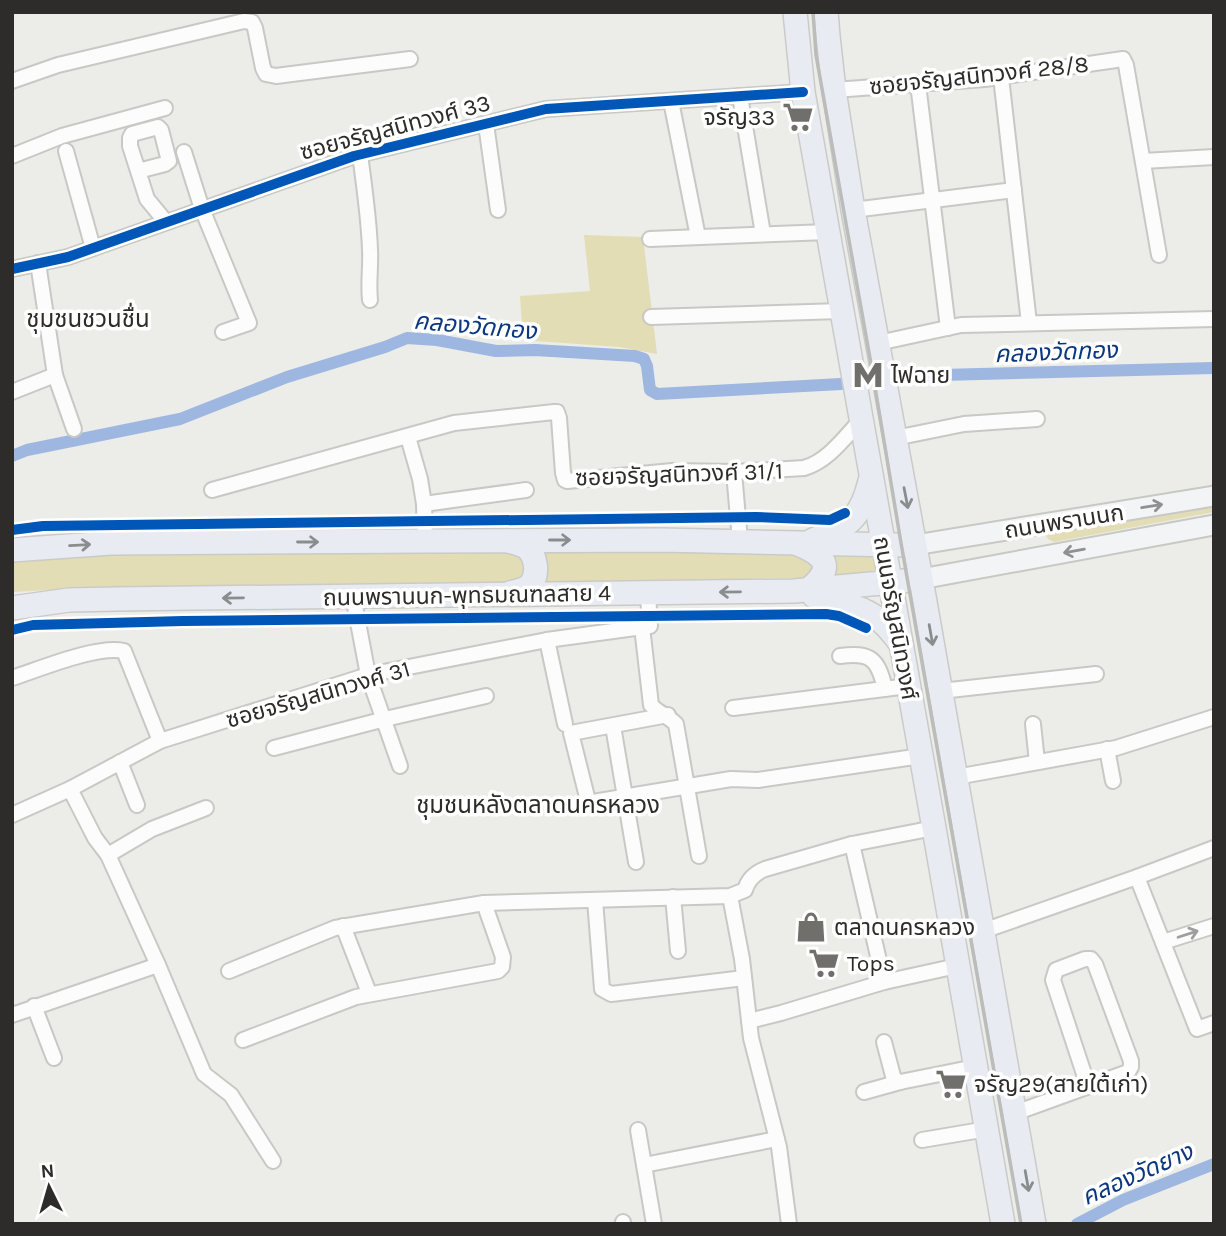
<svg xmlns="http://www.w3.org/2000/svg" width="1226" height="1236" font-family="Karla,'Noto Sans Thai',sans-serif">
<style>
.green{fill:#e2ddb5}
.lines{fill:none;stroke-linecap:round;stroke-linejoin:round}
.canal{stroke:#9db7e1;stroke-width:12}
.street-casing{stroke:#c8c8c5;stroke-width:18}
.secondary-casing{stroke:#c8c8c5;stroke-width:23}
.primary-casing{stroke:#cacac8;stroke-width:26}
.street{stroke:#fcfcfc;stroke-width:14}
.secondary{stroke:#f2f4f6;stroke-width:19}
.primary{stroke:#e8ecf2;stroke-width:23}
.rail{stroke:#bcbcbb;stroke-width:3.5}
.cycleway-casing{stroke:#fff;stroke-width:15}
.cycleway{stroke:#0057b8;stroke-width:10}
.oneway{stroke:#8a8c8e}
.oneway2{stroke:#909090}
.oneway3{stroke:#9f9e9e}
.labels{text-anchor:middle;stroke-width:7;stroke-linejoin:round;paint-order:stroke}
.street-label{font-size:23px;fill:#2d2c2a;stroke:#fff}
.poi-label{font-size:23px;fill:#2d2c2a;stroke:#fff;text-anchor:start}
.neighbourhood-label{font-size:24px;fill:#2d2c2a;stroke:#fff}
.water-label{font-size:24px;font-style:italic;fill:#0b377e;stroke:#fff}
</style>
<rect width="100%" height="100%" fill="#ecece8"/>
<!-- green -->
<g class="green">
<polygon points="584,235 643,237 657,354 619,347 523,340 520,296 590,291"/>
<polygon points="1214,505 1214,512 1054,542 1048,539 1045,534"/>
<polygon points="538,550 663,551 759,555 799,554 817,562 811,578 762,578 654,583 538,584"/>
<polygon points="515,551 522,552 528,571 515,584 109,587 12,592 12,560 55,555"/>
<polygon points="872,552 880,569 832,580 827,553"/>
</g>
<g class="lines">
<!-- canal -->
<g class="canal">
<polyline points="900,378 942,375 1214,368"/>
<polyline points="12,456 27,450 180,419 287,377 385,347 407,338 437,340 496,351 535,350 635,356 644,359 647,366 650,390 657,394 841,384"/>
<polyline points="1077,1224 1123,1200 1214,1164"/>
</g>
<!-- street casing -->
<g class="street-casing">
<g id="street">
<polyline points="1001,77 1029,323"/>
<polyline points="12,81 58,65 244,21 252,22 255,28 263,68 266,74 276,76 410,59"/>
<polyline points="918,84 948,328"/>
<polyline points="834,90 985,79 1123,59 1126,65 1159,255"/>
<polyline points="740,96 763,234"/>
<polyline points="671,101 698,237"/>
<polyline points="486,124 498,210"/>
<polyline points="66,151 93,248"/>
<polyline points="184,152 202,209 249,323 223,332"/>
<path d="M360,154C364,186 369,218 370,250C371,267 368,283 370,300"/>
<polyline points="12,156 62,136 165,108"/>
<polyline points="1143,161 1214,157"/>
<polyline points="138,171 165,164 169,161 161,130 158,127 132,134 130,138 130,146 147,199 166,222"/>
<polyline points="853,210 1014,190"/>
<polyline points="650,239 828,232"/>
<polyline points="12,269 68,257 354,156 546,109 803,92"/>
<polyline points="651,317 841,311"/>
<polyline points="878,343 961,325 1214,319"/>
<polyline points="55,375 74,429"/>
<polyline points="12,392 55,375 38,263"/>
<polyline points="408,437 420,479 424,504 425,541"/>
<polyline points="895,438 964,424 1037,419"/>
<polyline points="734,472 740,541"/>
<path d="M212,490L454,423L554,412H557L559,418L563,473L565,480L567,481L672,471L734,472L804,468C828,461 844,438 861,420"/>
<polyline points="424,504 526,490"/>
<polyline points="353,596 368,675 400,766"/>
<path d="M642,627L651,705C658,713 668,716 676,724L699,856"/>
<polyline points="547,640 565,724"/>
<path d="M840,656C871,652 878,659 885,689"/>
<path d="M12,678C40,669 97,645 124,651L160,741"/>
<polyline points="941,691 1096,674"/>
<polyline points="733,708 908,686"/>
<polyline points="668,715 571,733 588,801 593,802 731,779 758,780 921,756"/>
<polyline points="1033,724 1037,762"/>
<polyline points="613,726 636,862"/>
<polyline points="274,748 385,719 486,696"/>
<polyline points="1107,749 1113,781"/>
<polyline points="120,762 137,805"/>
<polyline points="956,777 1116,748 1214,717"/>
<polyline points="70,789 95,838 108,855 158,965 204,1074 231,1095 273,1161"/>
<polyline points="12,815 70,789 160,741 368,675 547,640 650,626 648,594"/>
<polyline points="852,844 884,982"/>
<polyline points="108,855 152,829 206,808"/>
<polyline points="1137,877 1197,1029 1214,1023"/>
<polyline points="730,896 742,959 751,1038 779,1147 789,1224"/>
<polyline points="673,897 678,951"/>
<polyline points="595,900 602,989 611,994 744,978"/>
<polyline points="343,926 369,993"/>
<polyline points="983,931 1137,877 1214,848"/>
<polyline points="1163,942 1214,926"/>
<path d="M229,971L335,928L484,903L730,896L745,890C748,879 755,873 765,869L852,844L934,828"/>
<polyline points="34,1006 54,1058"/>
<polyline points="12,1015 158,965"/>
<polyline points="749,1021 781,1013 884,982 957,966"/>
<polyline points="243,1040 356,997 498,971 502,967 503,957 484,903"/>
<polyline points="884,1042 893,1076 895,1080 900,1082 975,1067"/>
<polyline points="864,1092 900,1082"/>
<polyline points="1015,1113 1128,1072 1131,1067 1131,1061 1095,964 1091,959 1085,959 1056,970 1053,980 1088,1086"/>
<polyline points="638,1130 654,1224"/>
<polyline points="922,1140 987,1129"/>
<polyline points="644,1165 777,1139"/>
<polyline points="623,1222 623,1224"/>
</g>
</g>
<!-- secondary casing -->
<g class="secondary-casing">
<g id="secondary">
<polyline points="915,545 1214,496"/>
<polyline points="921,579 1214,525"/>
</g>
</g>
<!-- primary casing -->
<g class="primary-casing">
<g id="primary">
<polyline points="795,12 803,92 934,828 1003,1224"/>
<polyline points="826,12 828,36 834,90 853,210 921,579 1034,1224"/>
<path d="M813,540C848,527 861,519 870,481"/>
<path d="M509,541C515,543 521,544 526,547C536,555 539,573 531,584C526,590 516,591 510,593"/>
<path d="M798,544C827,556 835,568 808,590"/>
<polyline points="12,550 111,543 425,541 661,540 898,545"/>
<path d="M814,596C836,602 860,605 878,619C887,625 894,635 901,644"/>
<polyline points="12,608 69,600 117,599 794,591 904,581"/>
</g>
</g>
<!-- street -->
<use href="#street" class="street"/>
<!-- secondary -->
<use href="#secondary" class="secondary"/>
<!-- primary -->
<use href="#primary" class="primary"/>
<!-- rail -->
<polyline class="rail" points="813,12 816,55 873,375 901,543 1021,1224"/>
<!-- cycleway casing -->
<g class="cycleway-casing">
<g id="cycleway">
<polyline points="12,269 68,257 354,156 546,109 803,92"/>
<polyline points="12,530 43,526 756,517 830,520 845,513"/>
<polyline points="12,630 33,625 183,621 826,614 839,616 866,628"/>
</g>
</g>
<!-- cycleway -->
<use href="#cycleway" class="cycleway"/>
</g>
<!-- one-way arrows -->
<defs><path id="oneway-shaft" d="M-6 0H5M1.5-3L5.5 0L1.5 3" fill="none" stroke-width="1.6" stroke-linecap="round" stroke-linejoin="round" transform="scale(1.75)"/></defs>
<g class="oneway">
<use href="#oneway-shaft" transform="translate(906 498) rotate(79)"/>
<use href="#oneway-shaft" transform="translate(560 540)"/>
<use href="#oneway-shaft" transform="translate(308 542)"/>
<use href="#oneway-shaft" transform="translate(80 545) rotate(-3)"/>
<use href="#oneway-shaft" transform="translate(730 592) rotate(179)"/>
<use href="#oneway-shaft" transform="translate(233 598) rotate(179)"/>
<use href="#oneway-shaft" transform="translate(931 635) rotate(80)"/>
<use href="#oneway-shaft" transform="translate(1027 1181) rotate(80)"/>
</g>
<g class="oneway2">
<use href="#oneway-shaft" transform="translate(1152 506) rotate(-9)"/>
<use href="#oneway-shaft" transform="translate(1074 551) rotate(170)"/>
</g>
<use class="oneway3" href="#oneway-shaft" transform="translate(1188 934) rotate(-18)"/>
<!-- icons -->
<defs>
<g id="supermarket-bare" transform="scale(2.415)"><path d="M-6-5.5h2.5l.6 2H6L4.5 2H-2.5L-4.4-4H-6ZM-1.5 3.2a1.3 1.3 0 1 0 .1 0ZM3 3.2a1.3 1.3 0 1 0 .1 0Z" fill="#706f6c" stroke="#fff" stroke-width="2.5" paint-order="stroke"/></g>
<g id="metro-bare" transform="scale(2.415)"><path d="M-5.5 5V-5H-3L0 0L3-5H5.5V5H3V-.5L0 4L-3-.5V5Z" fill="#706f6c" stroke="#fff" stroke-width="2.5" paint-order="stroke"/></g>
<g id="shop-bare" transform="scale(2.415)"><path d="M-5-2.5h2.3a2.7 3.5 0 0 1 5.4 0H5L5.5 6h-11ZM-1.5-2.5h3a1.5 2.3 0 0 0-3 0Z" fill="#706f6c" stroke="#fff" stroke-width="2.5" paint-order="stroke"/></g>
</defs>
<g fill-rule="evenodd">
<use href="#supermarket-bare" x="798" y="117"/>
<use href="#metro-bare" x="868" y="375"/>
<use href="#shop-bare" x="811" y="927"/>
<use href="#supermarket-bare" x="824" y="963"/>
<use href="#supermarket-bare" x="951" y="1084"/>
</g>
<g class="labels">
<!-- street labels -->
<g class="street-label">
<text transform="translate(979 75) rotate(-6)" y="8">ซอยจรัญสนิทวงศ์ 28/8</text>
<text transform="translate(395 127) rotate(-15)" y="8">ซอยจรัญสนิทวงศ์ 33</text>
<text transform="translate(679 474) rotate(-2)" y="8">ซอยจรัญสนิทวงศ์ 31/1</text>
<text transform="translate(1064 521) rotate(-9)" y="8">ถนนพรานนก</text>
<text transform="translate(467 595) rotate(-1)" y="8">ถนนพรานนก-พุทธมณฑลสาย 4</text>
<text transform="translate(896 618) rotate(80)" y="8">ถนนจรัญสนิทวงศ์</text>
<text transform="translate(318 694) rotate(-16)" y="8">ซอยจรัญสนิทวงศ์ 31</text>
</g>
<!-- poi labels -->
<g class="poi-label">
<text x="775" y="125" text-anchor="end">จรัญ33</text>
<text x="891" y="383">ไฟฉาย</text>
<text x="834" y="935">ตลาดนครหลวง</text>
<text x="847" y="971">Tops</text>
<text x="974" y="1092">จรัญ29(สายใต้เก่า)</text>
</g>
<!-- neighbourhood labels -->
<g class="neighbourhood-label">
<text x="88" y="327">ชุมชนชวนชื่น</text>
<text x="538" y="813">ชุมชนหลังตลาดนครหลวง</text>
</g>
<!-- water labels -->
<g class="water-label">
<text transform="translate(475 326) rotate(5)" y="8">คลองวัดทอง</text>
<text transform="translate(1056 352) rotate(-2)" y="8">คลองวัดทอง</text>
<text transform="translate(1137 1174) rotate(-24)" y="8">คลองวัดยาง</text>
</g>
</g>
<!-- border -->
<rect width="1226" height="1236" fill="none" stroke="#2d2c2a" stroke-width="28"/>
<!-- north arrow -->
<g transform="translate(49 1187) rotate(355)" stroke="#ffffff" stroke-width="5" paint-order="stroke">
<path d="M0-5L12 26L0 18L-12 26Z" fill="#2d2c2a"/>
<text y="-10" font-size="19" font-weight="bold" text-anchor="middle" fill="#2d2c2a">N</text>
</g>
</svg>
